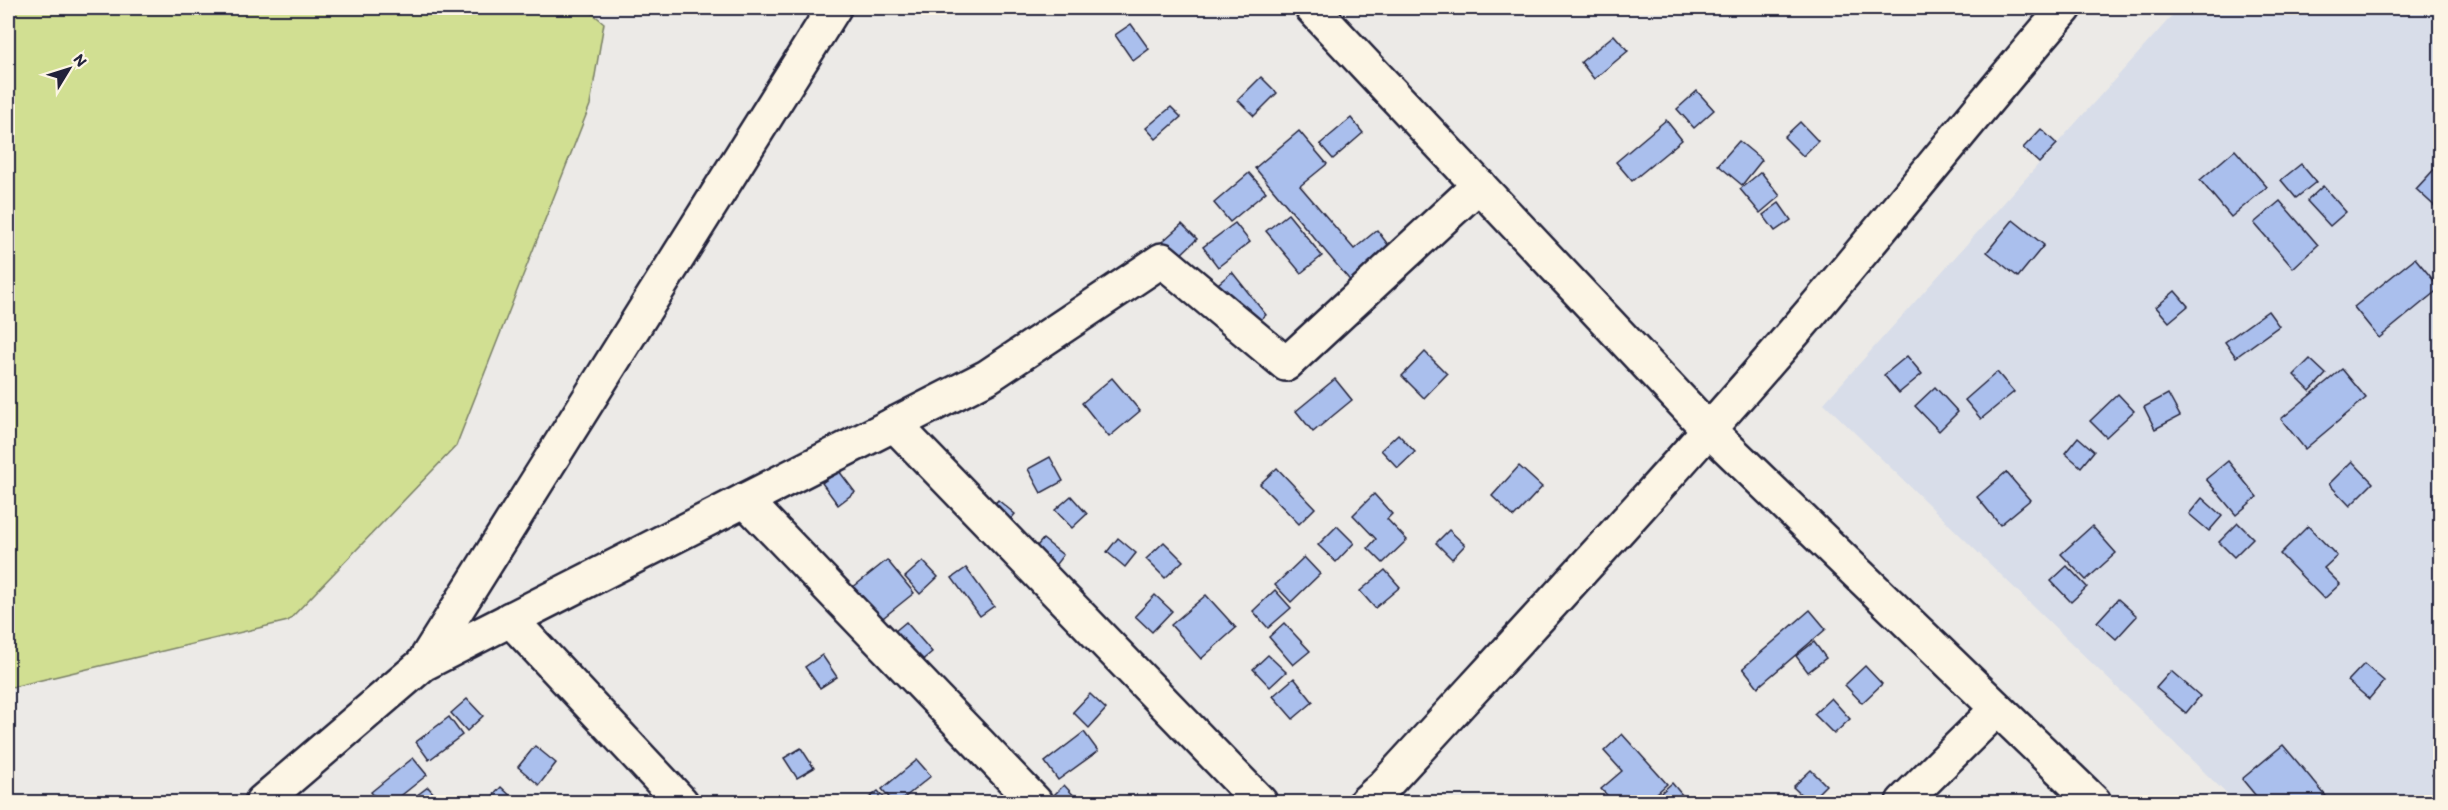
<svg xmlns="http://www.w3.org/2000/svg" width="2448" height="810" font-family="Itim,sans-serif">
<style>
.built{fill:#d8dde9}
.green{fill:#d1df92;stroke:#7a8066;stroke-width:1.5}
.building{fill:#aabfed;stroke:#22223b;stroke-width:1.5}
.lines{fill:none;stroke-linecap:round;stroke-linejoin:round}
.street-casing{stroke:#22223b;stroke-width:38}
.secondary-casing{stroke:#22223b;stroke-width:38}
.street{stroke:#fcf5e5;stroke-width:33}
.secondary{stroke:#fcf5e5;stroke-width:33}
</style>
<rect width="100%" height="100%" fill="#eceae7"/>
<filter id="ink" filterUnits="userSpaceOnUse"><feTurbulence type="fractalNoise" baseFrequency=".0167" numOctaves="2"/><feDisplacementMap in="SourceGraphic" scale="12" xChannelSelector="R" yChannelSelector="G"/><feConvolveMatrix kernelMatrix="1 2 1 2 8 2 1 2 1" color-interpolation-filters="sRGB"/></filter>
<g filter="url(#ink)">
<!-- built -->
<polygon class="built" points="2179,8 2440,8 2440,802 2235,802 1824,403"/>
<!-- green -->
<polygon class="green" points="8,8 586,8 604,23 590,105 456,446 288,621 8,688"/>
<!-- building -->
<g class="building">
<polygon points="1131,24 1149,49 1133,61 1115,35"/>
<polygon points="1614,35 1628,51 1594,79 1581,62"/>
<polygon points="1261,77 1277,93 1254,116 1238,100"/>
<polygon points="1697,91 1714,110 1694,128 1677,109"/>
<polygon points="1171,107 1181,117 1156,139 1146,128"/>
<polygon points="1351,118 1363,133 1333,159 1320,144"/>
<polygon points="1666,120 1682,140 1632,181 1616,162"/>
<polygon points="1800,122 1818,141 1803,156 1784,137"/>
<polygon points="2041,129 2057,144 2039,163 2023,148"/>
<polygon points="1299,131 1327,164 1300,186 1354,249 1377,230 1392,250 1353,284 1255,168"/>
<polygon points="1739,141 1762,160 1742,185 1718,165"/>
<polygon points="2235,150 2267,187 2231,217 2200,180"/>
<polygon points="2440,163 2440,211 2416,189"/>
<polygon points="2301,164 2316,182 2296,198 2281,180"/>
<polygon points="1761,172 1780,196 1760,213 1740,189"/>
<polygon points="1249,173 1266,192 1230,222 1214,203"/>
<polygon points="2323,186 2346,212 2330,226 2307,201"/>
<polygon points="2280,201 2318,245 2293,268 2254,223"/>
<polygon points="1779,203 1791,220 1775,231 1763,215"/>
<polygon points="1288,214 1322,256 1301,273 1266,231"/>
<polygon points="2013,220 2044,245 2018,277 1987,252"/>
<polygon points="1235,223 1250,242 1218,267 1203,247"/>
<polygon points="1182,224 1197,239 1178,257 1163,241"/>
<polygon points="2415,258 2440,288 2379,338 2354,307"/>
<polygon points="1232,272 1266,315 1247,331 1213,288"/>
<polygon points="2175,291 2188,306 2169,322 2156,307"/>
<polygon points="2268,311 2279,326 2236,357 2225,342"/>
<polygon points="1425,352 1447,374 1424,398 1402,376"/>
<polygon points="1907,356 1922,374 1899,393 1884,375"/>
<polygon points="2310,359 2326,374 2310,391 2294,375"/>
<polygon points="2342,369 2366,398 2305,449 2281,419"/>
<polygon points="1997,372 2014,392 1981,419 1965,400"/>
<polygon points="1112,378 1140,411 1109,437 1082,403"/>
<polygon points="1335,379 1352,400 1313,432 1296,411"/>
<polygon points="1935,387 1958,412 1939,431 1915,406"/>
<polygon points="2118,394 2134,411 2106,437 2090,421"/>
<polygon points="2168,394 2180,416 2155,429 2144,407"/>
<polygon points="1398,434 1415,452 1398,468 1381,450"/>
<polygon points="2078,437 2094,451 2081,467 2065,453"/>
<polygon points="1050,457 1063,481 1041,493 1028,469"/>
<polygon points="2228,461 2257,497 2236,515 2206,479"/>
<polygon points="2352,461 2373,483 2350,506 2329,484"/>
<polygon points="1519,466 1542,487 1514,517 1492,496"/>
<polygon points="1277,468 1315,508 1299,524 1260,484"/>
<polygon points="839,471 855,492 838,505 822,483"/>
<polygon points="2006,472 2030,500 2000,525 1977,497"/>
<polygon points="1374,494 1392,514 1387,519 1407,540 1383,563 1368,548 1376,539 1353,515"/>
<polygon points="1071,496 1087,514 1072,528 1055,510"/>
<polygon points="2202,498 2222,516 2209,531 2189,514"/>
<polygon points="998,500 1015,514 997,535 980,521"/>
<polygon points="2238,523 2253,538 2234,557 2219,542"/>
<polygon points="1337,526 1354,543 1336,562 1318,545"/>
<polygon points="2092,526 2116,553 2086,580 2061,554"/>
<polygon points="2308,526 2337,556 2324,568 2340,584 2324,599 2280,554"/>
<polygon points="1449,530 1465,545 1452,559 1436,543"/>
<polygon points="1118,538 1136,553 1125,567 1107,552"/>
<polygon points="1043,539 1063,555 1047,576 1026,559"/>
<polygon points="1164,542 1183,561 1165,578 1146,559"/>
<polygon points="1304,557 1320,574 1291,602 1275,585"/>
<polygon points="887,560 914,593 879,621 852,588"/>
<polygon points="923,561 938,577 920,594 905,577"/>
<polygon points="2067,566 2087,587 2071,602 2051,581"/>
<polygon points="966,568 994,606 980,616 952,578"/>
<polygon points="1385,570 1400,587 1375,608 1360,591"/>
<polygon points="1275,590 1291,608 1268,628 1253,611"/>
<polygon points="1155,595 1172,611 1152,632 1135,616"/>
<polygon points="1206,595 1236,628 1201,659 1171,625"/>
<polygon points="2118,599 2137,616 2116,639 2097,622"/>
<polygon points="1810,610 1826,629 1758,687 1743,668"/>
<polygon points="906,622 932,652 914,667 888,637"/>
<polygon points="1284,623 1310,651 1293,665 1269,637"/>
<polygon points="1814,642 1826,658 1808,672 1796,656"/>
<polygon points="822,655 837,677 820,688 805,667"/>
<polygon points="1268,655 1286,672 1270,687 1253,669"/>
<polygon points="2364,664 2384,681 2369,699 2348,681"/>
<polygon points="1865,666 1882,684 1862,703 1845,685"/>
<polygon points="2171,671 2200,696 2186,713 2156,688"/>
<polygon points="1294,678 1313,702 1293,719 1273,696"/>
<polygon points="1090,694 1106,709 1089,728 1073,712"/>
<polygon points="1831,698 1850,719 1834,734 1814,714"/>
<polygon points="467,699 483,716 467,731 451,713"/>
<polygon points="449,717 462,735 429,760 416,742"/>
<polygon points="1084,732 1098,751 1058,780 1045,762"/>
<polygon points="1622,734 1667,784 1647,802 1614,802 1601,789 1622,771 1604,751"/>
<polygon points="2283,745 2331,802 2261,802 2242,779"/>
<polygon points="535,746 556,763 539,785 518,767"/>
<polygon points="801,748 814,768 797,778 784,758"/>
<polygon points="413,758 427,775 393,802 379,802 371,792"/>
<polygon points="917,760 931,776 899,802 893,802 882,789"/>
<polygon points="2440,765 2440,783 2432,775"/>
<polygon points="1811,770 1826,785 1809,802 1793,787"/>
<polygon points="1672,783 1688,802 1655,802 1653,800"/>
<polygon points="1064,785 1079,801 1077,802 1047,802"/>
<polygon points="428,787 441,802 408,802"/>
<polygon points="501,787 517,802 488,801"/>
<polygon points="878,791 888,802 864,802"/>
</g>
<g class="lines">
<!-- street casing -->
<g class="street-casing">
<g id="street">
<polyline points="1312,8 1708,429 2094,802"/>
<polyline points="894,424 1260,802"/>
<polyline points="745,500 1035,802"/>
<polyline points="510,619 681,802"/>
<polyline points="424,662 834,8"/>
<polyline points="262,802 423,664 987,377 1162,260 1286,364 1479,185"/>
<polyline points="1903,802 1997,709"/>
</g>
</g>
<!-- secondary casing -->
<g class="secondary-casing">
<path id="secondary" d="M1366,802L1384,786C1524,633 1666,481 1802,323C1891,219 1976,111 2065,8"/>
</g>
<!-- street -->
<use href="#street" class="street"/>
<!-- secondary -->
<use href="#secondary" class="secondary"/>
</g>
</g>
<!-- margin -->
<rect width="2448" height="810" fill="none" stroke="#fcf5e5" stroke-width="30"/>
<rect x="15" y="15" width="2418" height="780" fill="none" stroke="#22223b" stroke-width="2" filter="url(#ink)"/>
<!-- north arrow -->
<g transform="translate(69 69) rotate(52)" stroke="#fcf5e5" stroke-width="4.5" paint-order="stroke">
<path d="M0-4.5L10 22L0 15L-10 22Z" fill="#22223b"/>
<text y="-9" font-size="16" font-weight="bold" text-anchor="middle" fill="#22223b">N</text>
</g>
</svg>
